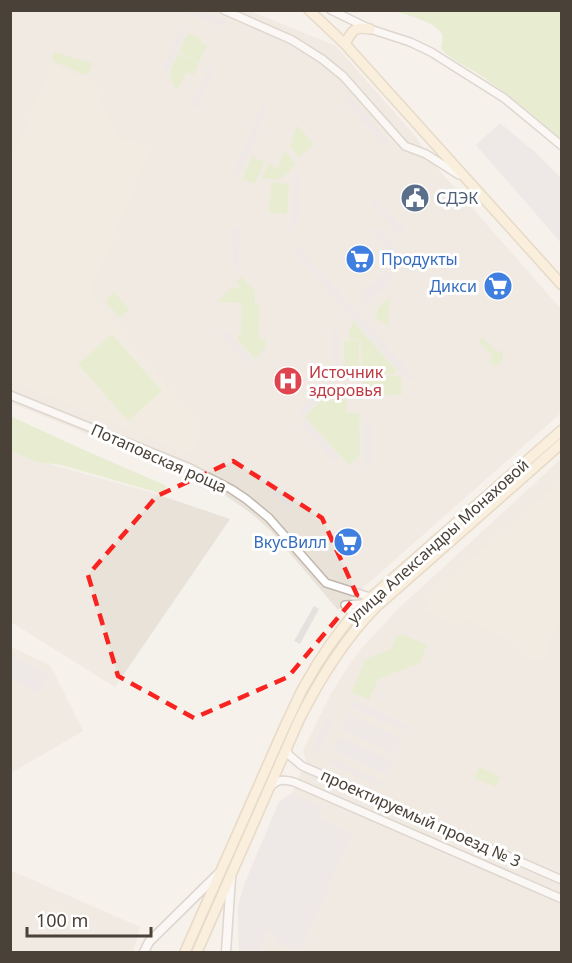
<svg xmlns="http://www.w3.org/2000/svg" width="572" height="963" font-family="'Noto Sans',sans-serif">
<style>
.residential{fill:#e9e2d9}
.education{fill:#eee4d5}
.green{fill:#d8e9b4}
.parking{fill:#e4e1df}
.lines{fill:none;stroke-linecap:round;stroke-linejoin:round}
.minor-casing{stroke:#c1b7ad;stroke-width:10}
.tertiary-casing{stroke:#c1b7ad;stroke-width:11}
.secondary-casing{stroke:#d5be9b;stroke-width:12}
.minor{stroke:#fff;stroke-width:7}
.tertiary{stroke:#fff;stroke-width:8}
.secondary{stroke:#feebcc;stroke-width:9}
.marked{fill:none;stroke:#f9231f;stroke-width:4.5;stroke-dasharray:12 8;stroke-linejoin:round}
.labels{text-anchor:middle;stroke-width:6;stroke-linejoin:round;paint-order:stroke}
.service-label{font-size:16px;fill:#4e5e75;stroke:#fff;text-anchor:start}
.shop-label{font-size:16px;fill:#366cbe;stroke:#fff;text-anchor:end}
.health-label{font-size:16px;fill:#be3a42;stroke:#fff;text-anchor:start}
.street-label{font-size:16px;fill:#4a4138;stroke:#fff}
</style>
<rect width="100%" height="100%" fill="#f5f1eb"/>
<!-- residential -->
<g class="residential">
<polygon points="10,11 251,11 336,46 416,137 432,162 561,309 561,413 338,610 271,531 252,514 218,490 180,472 11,403"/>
<polygon points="10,448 49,464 150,492 230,519 115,687 11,622"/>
<polygon points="561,459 561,952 239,952 238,907 244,885 279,802 292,793 306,761 303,751 329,697 348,667 361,649 398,609"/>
<polygon points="11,647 50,665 83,731 11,773"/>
<polygon points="10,870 140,927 133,952 11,952"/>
</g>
<!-- education -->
<g class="education">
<polygon points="51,64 94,82 117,135 151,149 90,295 203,425 191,455 11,381 10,153 14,154"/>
<polygon points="561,481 561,618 542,663 519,653 522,645 500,635 464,619 460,626 426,611 426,598"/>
</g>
<!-- green -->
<g class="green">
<path d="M395,11H561V140C536,116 508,95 480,75C468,66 449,60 441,48C442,43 444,37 441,33C436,22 406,15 395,11Z"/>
<polygon points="190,34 201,39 200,42 207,45 199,62 179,53 186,36"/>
<polygon points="54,52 92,63 90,70 86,75 52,61"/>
<polygon points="178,54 199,63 194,75 186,72 178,90 175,88 169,74"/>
<polygon points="297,125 314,144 299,157 290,146"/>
<polygon points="286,152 296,164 280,180 262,178 268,164 278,168 282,155"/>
<polygon points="252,156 265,162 255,184 242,179"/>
<polygon points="271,182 289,184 287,214 269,213"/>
<polygon points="242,277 255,291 255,304 260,305 259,339 266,339 265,348 255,359 238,340 238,335 241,335 242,303 217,302 231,288 241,288 236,283"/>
<polygon points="114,292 130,310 120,318 105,301"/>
<polygon points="390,297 388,327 382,321 381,322 377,319 376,314 379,307"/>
<polygon points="352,320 395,369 395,374 362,375 361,340 350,340 350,327 352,327"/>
<polygon points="112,334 162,391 128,421 78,364"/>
<polygon points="482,337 497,352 500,350 503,353 503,360 495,367 489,361 493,357 478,341"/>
<polygon points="359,341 359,373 345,374 344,341"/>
<polygon points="362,376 401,376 402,395 363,396"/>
<polygon points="334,388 334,396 346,396 346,413 359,413 360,455 349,465 305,417"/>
<polygon points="10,416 82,449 167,486 163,494 61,465 38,462 11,451"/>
<polygon points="402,634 427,645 420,663 378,679 369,700 351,692 366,659 391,649 396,637"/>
<polygon points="479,767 500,776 496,787 474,778"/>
</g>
<!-- parking -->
<g class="parking">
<polygon points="183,11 201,11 226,21 223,27"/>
<polygon points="181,28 186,30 168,71 163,69"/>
<polygon points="210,64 215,66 197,108 192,106"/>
<polygon points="350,96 389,141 384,146 344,101"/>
<polygon points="262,105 268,108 238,177 233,174"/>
<polygon points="500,123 535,152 561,178 561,243 476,145"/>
<polygon points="295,173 301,173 297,230 290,230"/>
<polygon points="376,199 405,231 400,235 372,204"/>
<polygon points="375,226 401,254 396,259 370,230"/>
<polygon points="232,227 239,227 239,270 233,270"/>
<polygon points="299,248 414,377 409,381 294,252"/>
<polygon points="387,271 394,279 366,304 359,295"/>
<polygon points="225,330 252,360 247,364 220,334"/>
<rect x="333" y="330" width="5" height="45"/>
<polygon points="330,380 334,384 303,416 299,412"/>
<polygon points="305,420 339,457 334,461 300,424"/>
<polygon points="364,422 370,422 371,466 365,467"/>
<polygon points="265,474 292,504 288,509 260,478"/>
<polygon points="314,606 319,609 300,644 294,641"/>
<polygon points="11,654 48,675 38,695 11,678"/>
<polygon points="355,701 408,725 405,731 352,707"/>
<polygon points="349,715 402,739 399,746 350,725 398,747 395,753 342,730"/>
<polygon points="326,717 332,720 318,752 312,750"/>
<polygon points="339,737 392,760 386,774 333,750"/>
<polygon points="330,758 383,781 381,787 328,763"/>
<polygon points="292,793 322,806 317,818 352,834 300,952 275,942 273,932 268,930 258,952 239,952 238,907 244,885 279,802"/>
</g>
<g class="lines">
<!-- minor casing -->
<g class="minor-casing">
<g id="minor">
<polyline points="224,10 292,40 322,59 343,76 405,146 426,154 459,175"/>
<polyline points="331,10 370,29 410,42 431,52 504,98 562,146"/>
<polyline points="10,395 190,468 231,489 246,499 269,518 326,583 373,598"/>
<polyline points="361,623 345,605 381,603"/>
<polyline points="286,748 289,755 302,766 562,880"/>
<path d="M270,787C278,779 284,779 294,782L562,899"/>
</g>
</g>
<!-- tertiary casing -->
<g class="tertiary-casing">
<g id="tertiary">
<polyline points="144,952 149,942 219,873"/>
<polyline points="226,952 231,878"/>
</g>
</g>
<!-- secondary casing -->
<g class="secondary-casing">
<g id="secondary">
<polyline points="309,10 345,44 562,285"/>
<path d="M345,44C352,30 355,26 370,29"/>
<polyline points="185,952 285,726 302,690 316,666 329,646 347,622 367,601 562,430"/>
<path d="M197,952L299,720C320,678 343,641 375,608L562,443"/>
</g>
</g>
<!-- minor -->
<use href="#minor" class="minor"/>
<!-- tertiary -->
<use href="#tertiary" class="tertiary"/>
<!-- secondary -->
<use href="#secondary" class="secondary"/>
</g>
<!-- marked area -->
<path d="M0 0H572V963H0ZM233,461L322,518L357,595L288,677L194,718L118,676L88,575L157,496Z" fill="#f5f1eb" fill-opacity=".55" fill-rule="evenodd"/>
<path class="marked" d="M233,461L322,518L357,595L288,677L194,718L118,676L88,575L157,496Z"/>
<!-- icons -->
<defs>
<g id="civic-disc" transform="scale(1.5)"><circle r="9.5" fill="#5c6f8a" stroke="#fff"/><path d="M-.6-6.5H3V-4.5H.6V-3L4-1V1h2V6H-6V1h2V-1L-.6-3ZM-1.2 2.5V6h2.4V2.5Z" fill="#fff"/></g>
<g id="supermarket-disc" transform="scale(1.5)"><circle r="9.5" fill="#3f7fe0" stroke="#fff"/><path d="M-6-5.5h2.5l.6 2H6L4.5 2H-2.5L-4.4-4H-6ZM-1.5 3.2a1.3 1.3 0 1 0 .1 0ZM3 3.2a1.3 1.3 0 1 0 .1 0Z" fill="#fff"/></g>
<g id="hospital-disc" transform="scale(1.5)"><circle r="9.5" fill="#e0444e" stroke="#fff"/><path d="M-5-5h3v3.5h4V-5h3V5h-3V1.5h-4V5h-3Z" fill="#fff"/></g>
</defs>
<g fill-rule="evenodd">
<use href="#civic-disc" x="415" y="198"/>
<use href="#supermarket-disc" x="360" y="259"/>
<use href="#supermarket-disc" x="498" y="286"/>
<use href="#hospital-disc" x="288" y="381"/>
<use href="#supermarket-disc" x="348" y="542"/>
</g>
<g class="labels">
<!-- service labels -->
<g class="service-label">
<text x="436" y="204">СДЭК</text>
</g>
<!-- shop labels -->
<g class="shop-label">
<text x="381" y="265" text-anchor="start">Продукты</text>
<text x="477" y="292">Дикси</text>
<text x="327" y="548">ВкусВилл</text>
</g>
<!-- health labels -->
<g class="health-label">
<text x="309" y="378">Источник<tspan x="309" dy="18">здоровья</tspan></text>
</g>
<!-- street labels -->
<g class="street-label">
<text transform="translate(159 458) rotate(24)" y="6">Потаповская роща</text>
<text transform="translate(438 541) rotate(-42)" y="6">улица Александры Монаховой</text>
<text transform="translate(421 818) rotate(24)" y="6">проектируемый проезд № 3</text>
</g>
</g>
<!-- border -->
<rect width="572" height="963" fill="none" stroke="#4a4138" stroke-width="24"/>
<!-- scale -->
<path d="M27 927v9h124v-9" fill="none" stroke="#4a4138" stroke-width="3"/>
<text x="36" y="927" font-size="18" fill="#4a4138" stroke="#ffffff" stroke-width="4.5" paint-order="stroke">100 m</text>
</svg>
